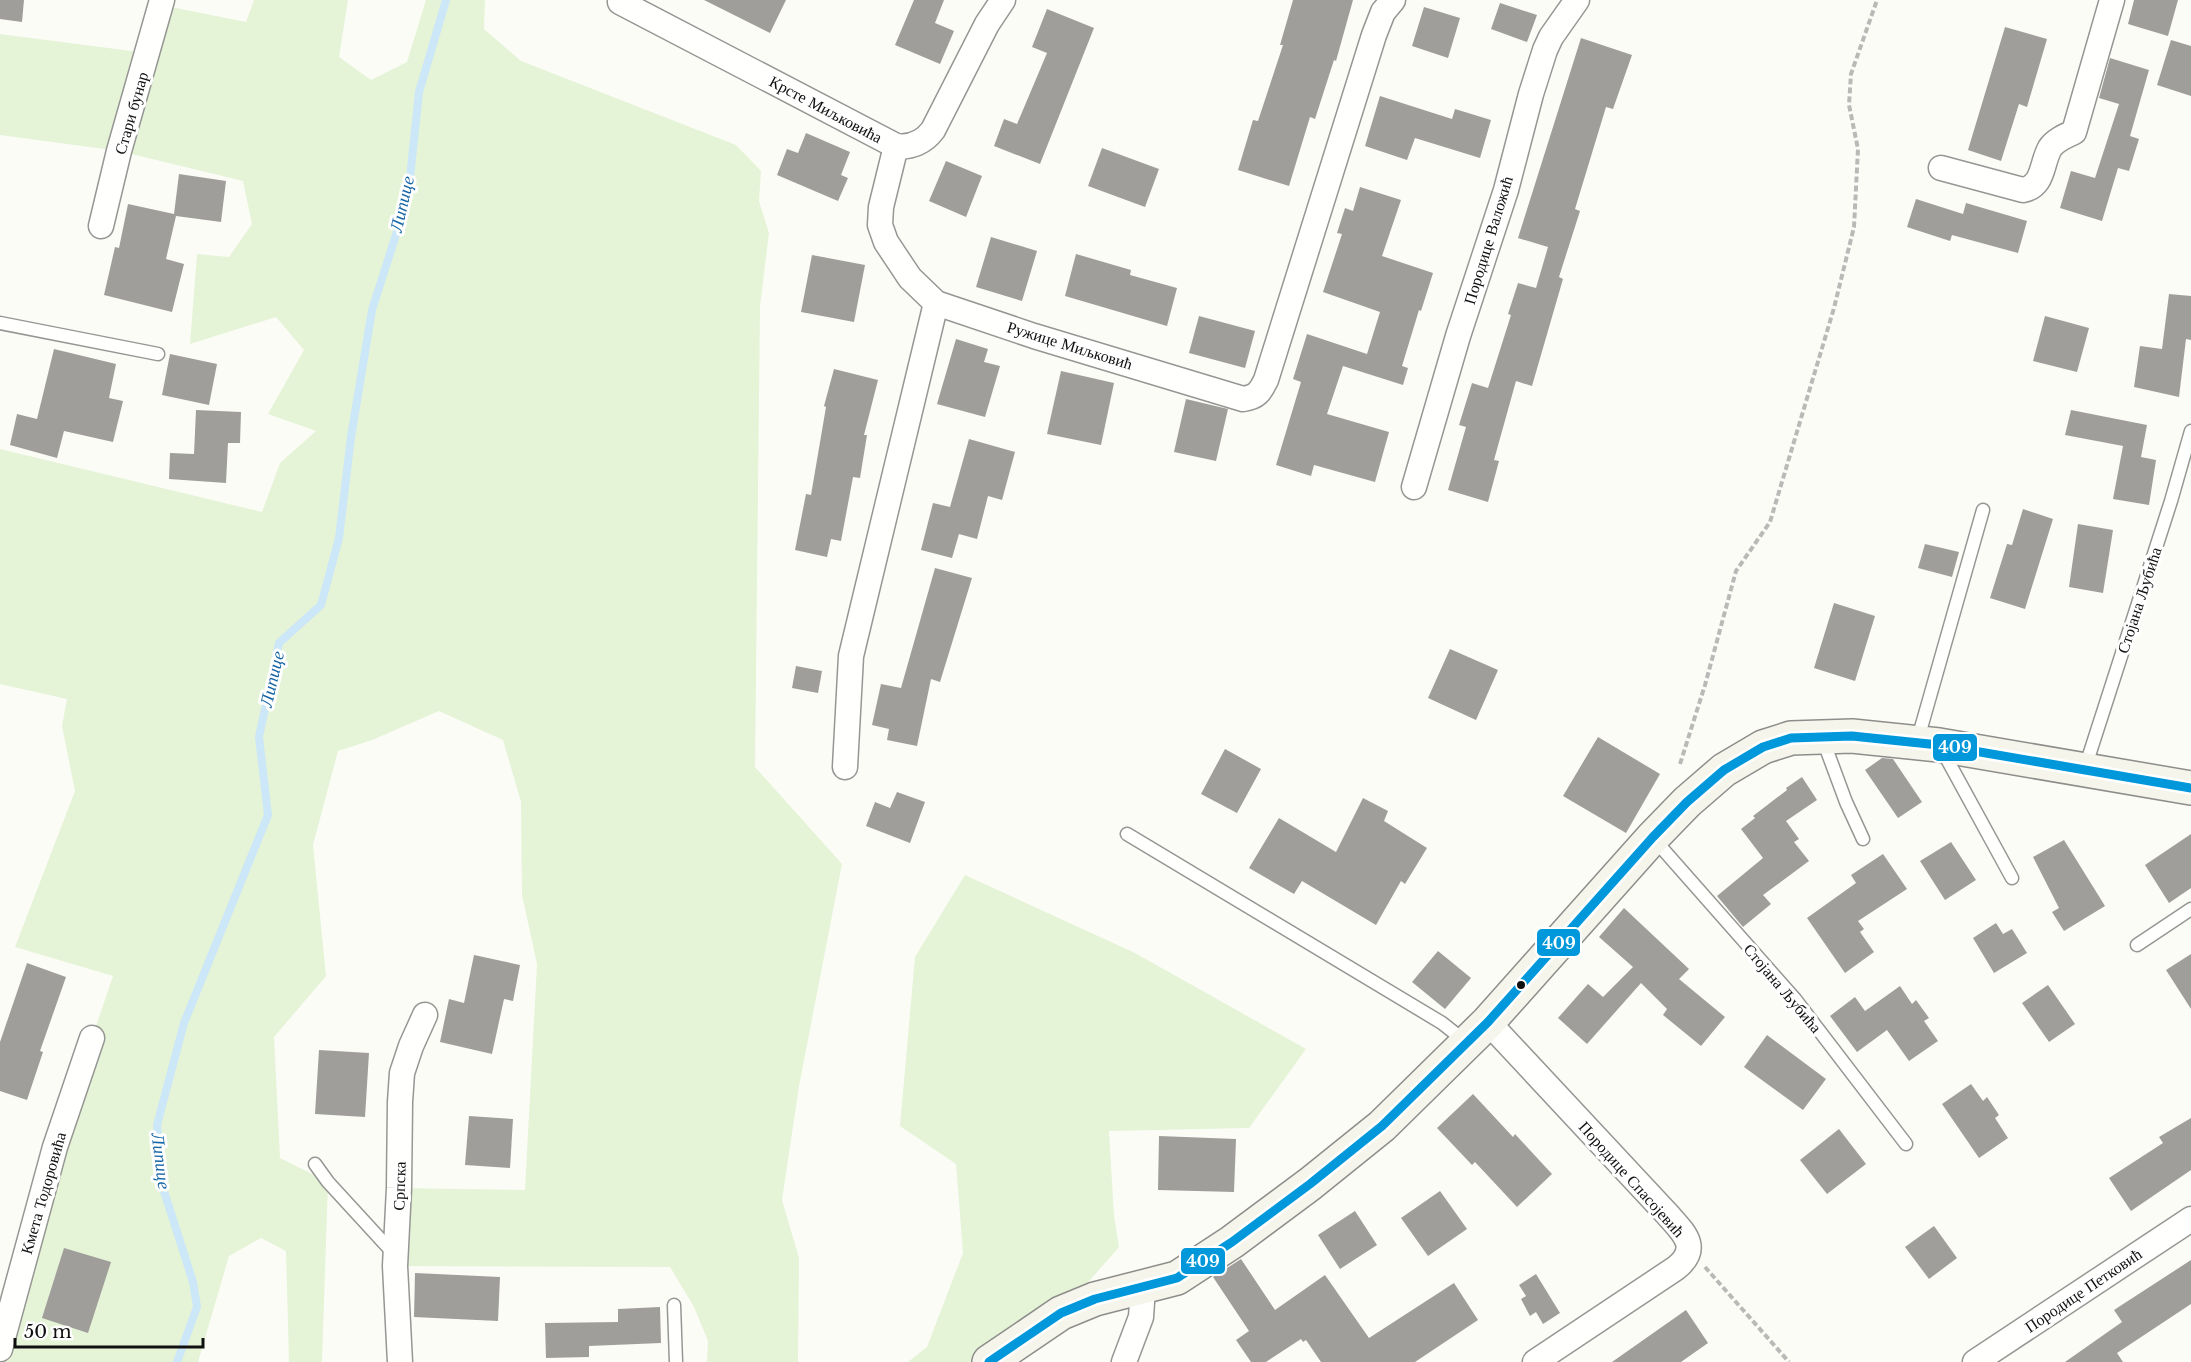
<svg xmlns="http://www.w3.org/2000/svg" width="2191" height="1362" font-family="'Libre Baskerville',serif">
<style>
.green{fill:#e5f3d7}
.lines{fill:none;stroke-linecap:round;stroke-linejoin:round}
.stream{stroke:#cce7f7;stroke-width:8}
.building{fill:#a09e9b}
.lane-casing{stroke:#969694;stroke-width:15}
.street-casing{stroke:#969694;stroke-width:27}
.secondary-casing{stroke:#8d8d8b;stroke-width:36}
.path{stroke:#b9b9b8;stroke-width:4;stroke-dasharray:6 3;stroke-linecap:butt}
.lane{stroke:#fffffe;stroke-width:12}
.street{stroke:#fffffe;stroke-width:24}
.secondary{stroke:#f6f5eb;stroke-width:33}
.bus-1-casing{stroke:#fff;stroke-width:14}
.bus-1{stroke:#0098da;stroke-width:9}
.bus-dot{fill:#101010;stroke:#fff;stroke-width:2}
.labels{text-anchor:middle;stroke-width:6;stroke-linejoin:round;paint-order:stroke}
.street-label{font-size:16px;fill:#101010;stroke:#fff}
.water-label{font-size:18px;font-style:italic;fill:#1665a6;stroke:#fff}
.line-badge{stroke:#fff;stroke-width:2}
.badge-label{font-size:16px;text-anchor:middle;font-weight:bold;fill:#fff}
</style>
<rect width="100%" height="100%" fill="#fcfcf7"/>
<!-- green -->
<g class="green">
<polygon points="254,0 348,0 339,57 371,80 407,62 426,0 485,0 484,29 521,61 736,145 761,171 759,201 769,233 760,306 755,767 842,864 799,1086 782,1200 799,1258 798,1362 707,1362 708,1341 694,1307 670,1267 395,1266 399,1188 525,1190 537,964 522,895 521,802 503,740 439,711 372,740 338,751 313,845 326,976 274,1037 280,1158 328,1182 322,1362 289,1362 286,1251 261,1238 229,1256 198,1362 0,1362 0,1331 55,1147 113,976 15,947 75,791 62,726 67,699 0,684 0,449 262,512 280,463 316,431 268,414 304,350 276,317 190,344 197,254 229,257 252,224 243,181 119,151 0,135 0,34 147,53 161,5 246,22"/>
<polygon points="965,875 1135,953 1306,1049 1249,1128 1109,1131 1114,1216 1119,1247 1061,1313 989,1362 908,1362 927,1347 963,1253 956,1164 900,1126 915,957"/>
</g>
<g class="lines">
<!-- stream -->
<polyline class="stream" points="177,1362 197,1307 193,1282 162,1185 157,1125 184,1023 268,815 259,737 279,643 321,605 339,538 351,437 372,310 408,197 419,92 446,0"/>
</g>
<!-- building -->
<g class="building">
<polygon points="0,0 24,0 22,22 0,19"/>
<polygon points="704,0 786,0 770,33"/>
<polygon points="914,0 944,0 935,23 954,31 940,64 895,45"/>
<polygon points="1293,0 1353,0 1336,61 1334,60 1315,119 1310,117 1289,186 1238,170 1253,120 1258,121 1283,45 1280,45"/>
<polygon points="2134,0 2178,0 2168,36 2128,24"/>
<polygon points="1500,3 1537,15 1527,42 1491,29"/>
<polygon points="1424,7 1460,18 1448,58 1412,46"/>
<polygon points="1047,9 1094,28 1040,164 994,146 1004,119 1017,124 1047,53 1032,47"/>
<polygon points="2005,27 2047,39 2027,107 2019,104 2001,161 1968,150"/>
<polygon points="1581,38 1632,55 1613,109 1606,107 1575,209 1580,211 1559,277 1563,279 1532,386 1516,381 1494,460 1499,461 1488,502 1448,490 1466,427 1459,425 1472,383 1488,388 1511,315 1508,314 1518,283 1536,288 1548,247 1518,238"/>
<polygon points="2171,40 2191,46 2191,96 2157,85"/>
<polygon points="2110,58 2149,70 2130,136 2139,139 2129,171 2118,168 2102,221 2060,208 2071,171 2095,178 2119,104 2099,98"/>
<polygon points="1380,96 1452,119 1455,109 1491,120 1480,158 1415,138 1407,160 1365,146"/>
<polygon points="806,133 850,152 841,175 848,178 838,201 777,175 787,149 798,153"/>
<polygon points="1102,148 1159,169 1145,207 1088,186"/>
<polygon points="946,161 982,176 966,217 929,201"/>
<polygon points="179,174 226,181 221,222 176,216 166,259 184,264 172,312 104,295 115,247 119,248 128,204 174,214"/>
<polygon points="1360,187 1401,200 1382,256 1433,273 1421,311 1419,310 1402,366 1408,368 1403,385 1343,366 1327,414 1389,432 1375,482 1314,465 1311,476 1276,465 1301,382 1293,379 1307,334 1367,354 1380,312 1323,292 1342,234 1337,233 1345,208 1353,211"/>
<polygon points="1916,199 1963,214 1966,203 2027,221 2018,253 1952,235 1950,241 1907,227"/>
<polygon points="991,237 1037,251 1022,301 976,287"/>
<polygon points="1076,254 1131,270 1130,275 1177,288 1167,326 1065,296"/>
<polygon points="812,255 865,265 854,322 801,312"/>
<polygon points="2169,294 2191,296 2191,340 2186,339 2179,397 2134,387 2140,346 2162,349"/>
<polygon points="1199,316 1255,331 1245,368 1189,353"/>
<polygon points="2045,316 2089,328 2077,372 2033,361"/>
<polygon points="956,339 988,349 984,362 1000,366 985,417 937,404"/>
<polygon points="54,349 116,364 109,398 123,401 113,442 64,431 57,458 10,445 17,414 37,419"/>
<polygon points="170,354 217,364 209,405 162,395"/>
<polygon points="834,369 878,380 864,435 867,435 860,478 853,477 841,541 831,539 827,557 795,550 806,494 811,495 826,407 824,406"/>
<polygon points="1061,371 1114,383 1101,445 1047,434"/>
<polygon points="1186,399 1228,409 1216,461 1174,452"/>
<polygon points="196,410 241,412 240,443 228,443 226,483 169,479 170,453 194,454"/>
<polygon points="2071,410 2147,425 2141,457 2156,460 2149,505 2113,499 2123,446 2065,435"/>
<polygon points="969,439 1015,452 1002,500 988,496 977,539 959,534 952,558 921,550 933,503 950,507"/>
<polygon points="2023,509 2053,519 2025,609 1990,598 2007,544 2012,545"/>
<polygon points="2078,524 2113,530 2103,593 2069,587"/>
<polygon points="1925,544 1959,552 1952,577 1918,568"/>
<polygon points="935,568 972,578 940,682 931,679 917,746 887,740 889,729 872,725 881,684 901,688"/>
<polygon points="1834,603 1875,616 1855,681 1814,668"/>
<polygon points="1450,649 1498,670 1476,720 1428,698"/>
<polygon points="796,666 822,671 818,693 792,688"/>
<polygon points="1598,737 1660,774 1626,833 1563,796"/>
<polygon points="1225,749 1261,769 1237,813 1201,794"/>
<polygon points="1882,758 1893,759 1922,802 1898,818 1865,770"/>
<polygon points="1802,777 1817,800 1786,821 1799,839 1794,842 1809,861 1763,895 1771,904 1743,927 1717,896 1763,858 1741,829 1755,818 1753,816 1787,790 1786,788"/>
<polygon points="897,792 925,802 910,843 866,826 875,802 890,808"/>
<polygon points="1363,798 1388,811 1384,821 1427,848 1405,884 1401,881 1376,925 1302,881 1294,894 1249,868 1279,818 1336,852"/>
<polygon points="2191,834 2191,888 2169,903 2145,865"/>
<polygon points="2064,840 2105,906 2064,931 2052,912 2059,908 2033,857"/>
<polygon points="1951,842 1976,880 1945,900 1920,861"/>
<polygon points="1883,854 1907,889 1858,921 1864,929 1860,932 1874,952 1845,973 1807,918 1856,883 1851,875"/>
<polygon points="1624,908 1689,969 1679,979 1725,1017 1701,1046 1663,1015 1667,1009 1641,983 1587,1044 1558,1018 1588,984 1603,997 1633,967 1599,937"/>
<polygon points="1996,923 2003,934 2012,929 2027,953 1994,973 1973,938"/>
<polygon points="1438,951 1471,978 1445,1009 1412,982"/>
<polygon points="2191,954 2191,1009 2166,970"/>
<polygon points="474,955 520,965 513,1001 504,999 492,1054 440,1042 449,999 464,1003"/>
<polygon points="27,963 66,977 40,1051 43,1052 27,1100 0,1091 0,1042"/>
<polygon points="2048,985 2075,1024 2049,1042 2022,1003"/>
<polygon points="1900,986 1912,1004 1916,1000 1929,1018 1924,1021 1938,1041 1909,1061 1887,1030 1857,1052 1830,1016 1855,997 1865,1011"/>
<polygon points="1767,1035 1826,1079 1803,1110 1744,1067"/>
<polygon points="319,1050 369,1053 365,1117 315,1114"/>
<polygon points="1971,1084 1983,1101 1987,1097 1999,1115 1995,1118 2008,1138 1979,1158 1942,1104"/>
<polygon points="1473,1094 1513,1137 1515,1134 1552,1174 1517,1207 1475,1162 1472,1165 1437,1128"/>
<polygon points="469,1116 513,1119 510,1168 465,1165"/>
<polygon points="2191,1118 2191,1170 2131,1211 2109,1178 2163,1143 2159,1137"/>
<polygon points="1839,1129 1866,1164 1827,1194 1800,1160"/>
<polygon points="1159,1136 1236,1139 1234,1192 1158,1190"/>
<polygon points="1440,1191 1467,1229 1428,1256 1401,1218"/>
<polygon points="1355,1211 1377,1245 1340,1269 1318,1235"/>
<polygon points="1934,1226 1957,1258 1929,1279 1905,1247"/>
<polygon points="64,1248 111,1262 88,1333 42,1318"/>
<polygon points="1241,1259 1275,1310 1325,1275 1369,1338 1454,1283 1478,1320 1415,1362 1321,1362 1306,1340 1303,1342 1301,1339 1266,1362 1251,1362 1236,1340 1249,1331 1213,1277"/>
<polygon points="2191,1260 2191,1304 2117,1353 2123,1362 2065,1362 2122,1322 2114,1310"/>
<polygon points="415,1273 500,1277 498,1321 414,1317"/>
<polygon points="1536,1274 1560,1313 1543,1324 1536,1312 1530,1316 1521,1299 1526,1296 1519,1285"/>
<polygon points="660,1307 661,1343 589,1346 589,1357 546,1358 545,1323 618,1322 618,1309"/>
<polygon points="1686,1310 1708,1343 1681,1362 1612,1362"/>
</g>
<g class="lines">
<!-- lane casing -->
<g class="lane-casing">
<g id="lane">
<polyline points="0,323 158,354"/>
<polyline points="1823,740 1846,802 1863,839"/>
<polyline points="1917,742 1983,510"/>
<polyline points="1942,750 2012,878"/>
<polyline points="2085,768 2171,501 2191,431"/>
<polyline points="1127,834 1442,1023 1466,1042"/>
<polyline points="1653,838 1795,999 1906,1144"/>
<polyline points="2137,945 2191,909"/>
<polyline points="315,1164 328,1182 395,1255"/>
<polyline points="674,1305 676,1362"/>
</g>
</g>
<!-- street casing -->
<g class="street-casing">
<g id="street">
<path d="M620,2L896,146C911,148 924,142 933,130L987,24L1003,0"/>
<path d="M896,146L881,207L880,225L886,242L910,278L936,303L1034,336L1243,399C1257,397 1260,392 1266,380L1374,35L1383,12L1393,0"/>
<path d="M1941,168L2023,190C2044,186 2041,164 2050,148C2055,140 2066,136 2074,132L2112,0"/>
<polyline points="101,226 119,151 162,0"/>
<polyline points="1414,487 1458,336 1506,190 1531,94 1545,50 1551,37 1577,0"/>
<polyline points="845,767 851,656 936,303"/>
<path d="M1488,1022L1668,1215C1684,1233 1701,1248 1676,1268L1535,1362"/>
<polyline points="0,1349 55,1147 92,1038"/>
<polyline points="400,1362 395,1266 399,1188 400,1102 402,1073 411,1046 425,1015"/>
<polyline points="1124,1362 1141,1317 1143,1287"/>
<polyline points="1975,1362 2191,1219"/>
</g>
</g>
<!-- secondary casing -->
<g class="secondary-casing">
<polyline id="secondary" points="989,1362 1061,1313 1095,1299 1177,1278 1232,1242 1310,1184 1382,1126 1488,1022 1653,837 1687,802 1724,770 1763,747 1791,738 1852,736 1939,745 2191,788"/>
</g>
<!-- path -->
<g class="path">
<polyline points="1680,764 1705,685 1736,571 1770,522 1834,308 1854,227 1858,149 1849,105 1851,74 1877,0"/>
<polyline points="1705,1267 1789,1362"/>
</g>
<!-- lane -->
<use href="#lane" class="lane"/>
<!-- street -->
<use href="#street" class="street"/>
<!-- secondary -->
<use href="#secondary" class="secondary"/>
<!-- bus-1 casing -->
<g class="bus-1-casing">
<polyline id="bus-1" points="989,1362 1061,1313 1095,1299 1177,1278 1232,1242 1310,1184 1382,1126 1488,1022 1653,837 1687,802 1724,770 1763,747 1791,738 1852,736 1939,745 2191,788"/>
</g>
<!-- bus-1 -->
<use href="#bus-1" class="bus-1"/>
</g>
<!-- markers -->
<circle class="bus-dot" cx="1521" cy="985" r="5"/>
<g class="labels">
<!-- street labels -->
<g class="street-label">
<text transform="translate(826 109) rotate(28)" y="6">Крсте Миљковића</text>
<text transform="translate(131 113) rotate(-74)" y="6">Стари бунар</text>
<text transform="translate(1488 240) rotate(-73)" y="6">Породице Валожић</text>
<text transform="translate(1070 345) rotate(17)" y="6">Ружице Миљковић</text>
<text transform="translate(2139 600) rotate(-72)" y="6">Стојана Љубића</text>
<text transform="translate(1783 988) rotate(50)" y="6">Стојана Љубића</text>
<text transform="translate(1632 1179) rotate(48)" y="6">Породице Спасојевић</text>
<text transform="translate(399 1186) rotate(-88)" y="6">Српска</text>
<text transform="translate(43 1193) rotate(-74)" y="6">Кмета Тодоровића</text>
<text transform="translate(2083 1290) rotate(-34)" y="6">Породице Петковић</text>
</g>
<!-- water labels -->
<g class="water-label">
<text transform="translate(402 204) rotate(-77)" y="6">Липице</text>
<text transform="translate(272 679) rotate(-77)" y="6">Липице</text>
<text transform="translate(161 1161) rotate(83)" y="6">Липице</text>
</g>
</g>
<g class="line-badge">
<rect x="1932" y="733" width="46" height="29" rx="6" fill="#0098da"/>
<rect x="1536" y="928" width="45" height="29" rx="6" fill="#0098da"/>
<rect x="1180" y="1247" width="46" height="28" rx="6" fill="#0098da"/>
</g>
<g class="badge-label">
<text x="1955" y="753">409</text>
<text x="1559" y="949">409</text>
<text x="1203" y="1267">409</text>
</g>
<!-- scale -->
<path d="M15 1338v9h188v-9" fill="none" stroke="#101010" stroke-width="3"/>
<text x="24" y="1338" font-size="18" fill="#101010" stroke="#ffffff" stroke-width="4.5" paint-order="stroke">50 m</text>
</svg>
